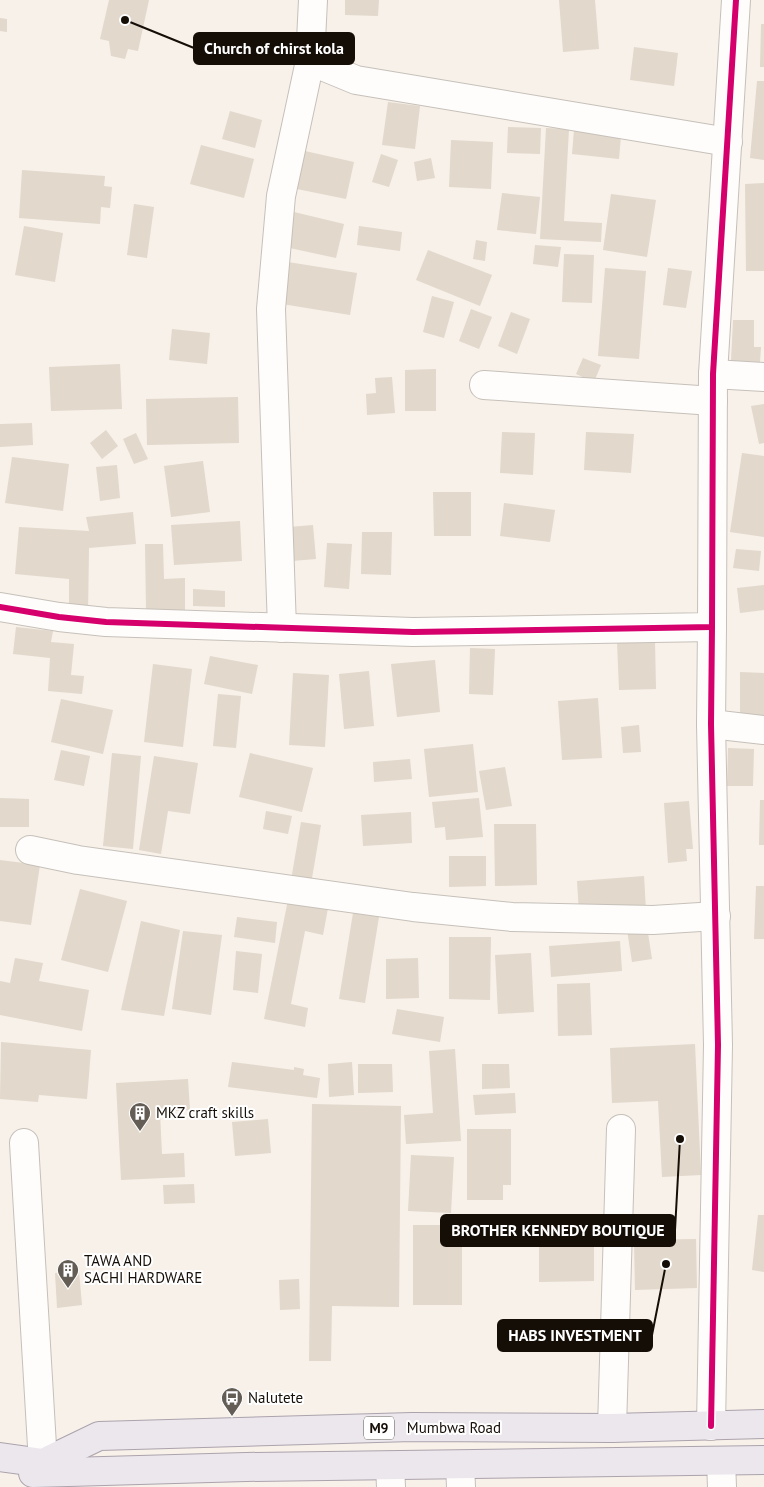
<svg xmlns="http://www.w3.org/2000/svg" width="764" height="1487" font-family="'PT Sans',sans-serif">
<style>
.building{fill:#e2d8cb}
.lines{fill:none;stroke-linecap:round;stroke-linejoin:round}
.minor-casing{stroke:#c6c0b9;stroke-width:30}
.major-casing{stroke:#aca3ac;stroke-width:30}
.minor{stroke:#fefdfc;stroke-width:28}
.major{stroke:#ebe7ed;stroke-width:28}
.cycleway-casing{stroke:#fff;stroke-width:9}
.cycleway{stroke:#d6006c;stroke-width:6}
.labels{text-anchor:middle;stroke-width:4;stroke-linejoin:round;paint-order:stroke}
.shield{fill:#fff;stroke:#5b5651;stroke-width:1}
.shield-label{font-size:14px;font-weight:bold;fill:#150e07}
.poi-label{font-size:15px;fill:#150e07;stroke:#fff;text-anchor:start}
.street-label{font-size:15px;fill:#150e07;stroke:#fff}
.leader{fill:none;stroke:#150e07;stroke-width:2}
.callout-dot{fill:#150e07;stroke:#fff;stroke-width:2}
.callout{fill:#150e07;stroke:#150e07;stroke-width:2}
.callout-label{font-size:16px;text-anchor:middle;font-weight:bold;fill:#fff}
</style>
<rect width="100%" height="100%" fill="#f7f1ea"/>
<!-- building -->
<g class="building">
<polygon points="109,0 149,0 138,51 128,49 125,59 111,56 109,41 100,39"/>
<polygon points="345,0 379,0 378,16 345,15"/>
<polygon points="559,0 595,0 599,49 563,52"/>
<polygon points="0,18 7,19 7,32 0,31"/>
<polygon points="761,24 764,24 764,67 760,67"/>
<polygon points="634,47 678,53 674,86 630,80"/>
<polygon points="757,81 764,81 764,160 750,158"/>
<polygon points="388,102 420,106 415,149 382,145"/>
<polygon points="230,111 262,120 255,148 222,139"/>
<polygon points="508,127 541,128 540,154 507,153"/>
<polygon points="546,128 569,129 564,221 602,223 601,242 540,239"/>
<polygon points="574,130 621,136 619,159 572,154"/>
<polygon points="451,140 493,142 491,189 449,187"/>
<polygon points="201,145 254,159 244,198 190,184"/>
<polygon points="305,151 354,162 346,199 297,189"/>
<polygon points="381,154 398,160 389,187 372,182"/>
<polygon points="431,158 435,178 417,181 414,162"/>
<polygon points="22,170 105,176 104,186 112,187 110,208 101,207 100,224 19,218"/>
<polygon points="764,183 764,271 746,271 745,184"/>
<polygon points="502,193 540,197 536,234 497,230"/>
<polygon points="611,194 656,200 647,257 603,250"/>
<polygon points="134,204 154,207 147,258 127,255"/>
<polygon points="294,212 344,224 336,258 285,247"/>
<polygon points="24,226 63,233 55,282 15,275"/>
<polygon points="359,226 402,232 400,251 357,245"/>
<polygon points="476,240 487,242 485,261 473,259"/>
<polygon points="535,245 561,247 558,267 533,264"/>
<polygon points="428,250 492,275 480,306 416,280"/>
<polygon points="564,254 594,255 592,303 562,302"/>
<polygon points="288,262 357,273 350,315 282,304"/>
<polygon points="605,268 646,271 639,359 598,356"/>
<polygon points="668,268 692,271 686,308 663,305"/>
<polygon points="432,296 454,302 444,338 423,332"/>
<polygon points="471,309 492,317 479,349 459,341"/>
<polygon points="511,312 530,319 517,354 498,346"/>
<polygon points="733,320 754,320 754,347 761,347 760,362 731,361"/>
<polygon points="172,329 210,333 207,364 169,360"/>
<polygon points="583,358 601,365 594,382 576,374"/>
<polygon points="120,364 122,409 51,411 49,367"/>
<polygon points="436,369 436,411 405,411 405,370"/>
<polygon points="392,377 395,413 367,415 366,394 376,393 375,378"/>
<polygon points="238,397 239,443 147,445 146,399"/>
<polygon points="764,404 764,443 759,444 751,406"/>
<polygon points="32,423 33,445 0,447 0,424"/>
<polygon points="106,430 118,446 102,459 90,443"/>
<polygon points="502,432 535,433 533,475 500,473"/>
<polygon points="586,432 634,434 631,473 584,470"/>
<polygon points="136,433 148,459 134,464 123,439"/>
<polygon points="742,453 764,456 764,537 730,532"/>
<polygon points="12,457 69,464 63,511 5,503"/>
<polygon points="203,461 210,512 171,517 164,466"/>
<polygon points="117,465 120,498 100,501 96,467"/>
<polygon points="433,492 471,492 471,536 434,536"/>
<polygon points="504,503 555,510 550,542 500,536"/>
<polygon points="133,512 136,544 89,548 88,613 69,613 69,579 15,574 19,527 89,531 86,517"/>
<polygon points="240,521 242,561 174,565 171,525"/>
<polygon points="313,525 316,559 292,561 289,527"/>
<polygon points="362,532 392,532 391,575 361,574"/>
<polygon points="327,543 352,544 349,589 324,587"/>
<polygon points="145,544 163,544 164,579 185,578 185,611 146,610"/>
<polygon points="736,549 761,551 759,571 733,568"/>
<polygon points="764,585 764,610 740,613 737,588"/>
<polygon points="193,589 225,591 225,607 193,606"/>
<polygon points="16,627 53,631 51,642 74,644 71,675 84,676 82,694 48,691 50,658 13,654"/>
<polygon points="655,641 656,689 619,690 617,642"/>
<polygon points="470,648 495,649 493,695 469,694"/>
<polygon points="210,656 258,665 252,694 204,684"/>
<polygon points="435,660 440,712 397,717 391,664"/>
<polygon points="153,664 192,669 183,747 144,742"/>
<polygon points="369,671 374,726 344,729 339,674"/>
<polygon points="740,672 764,673 764,723 740,723"/>
<polygon points="293,673 329,675 325,747 289,745"/>
<polygon points="218,694 241,696 236,748 213,746"/>
<polygon points="598,698 602,758 562,760 558,701"/>
<polygon points="61,699 113,710 103,754 51,742"/>
<polygon points="639,725 641,752 623,753 621,727"/>
<polygon points="473,744 478,792 429,797 424,749"/>
<polygon points="728,748 754,749 753,786 727,786"/>
<polygon points="61,750 90,756 84,786 54,780"/>
<polygon points="112,753 141,756 133,849 103,846"/>
<polygon points="250,753 313,768 302,812 239,797"/>
<polygon points="154,756 198,763 190,814 168,811 161,854 139,850"/>
<polygon points="410,759 412,779 374,782 373,762"/>
<polygon points="505,767 512,806 486,810 479,771"/>
<polygon points="0,798 29,799 29,827 0,827"/>
<polygon points="479,798 483,837 446,840 445,827 435,828 432,802"/>
<polygon points="760,800 764,800 764,845 759,845"/>
<polygon points="689,801 693,849 686,849 687,861 668,863 664,803"/>
<polygon points="266,811 292,816 288,834 263,829"/>
<polygon points="411,812 412,843 363,846 361,815"/>
<polygon points="301,822 321,825 311,884 291,880"/>
<polygon points="494,824 536,824 537,885 495,886"/>
<polygon points="449,856 486,856 486,886 449,887"/>
<polygon points="0,860 40,865 31,925 0,921"/>
<polygon points="644,876 646,909 579,913 577,881"/>
<polygon points="756,886 764,886 764,939 754,939"/>
<polygon points="80,889 127,901 108,972 61,960"/>
<polygon points="288,900 328,908 323,935 305,931 291,1004 308,1008 305,1027 264,1019"/>
<polygon points="353,913 379,917 365,1003 339,999"/>
<polygon points="237,917 277,922 275,943 234,937"/>
<polygon points="141,921 180,930 164,1016 121,1010"/>
<polygon points="647,927 652,959 632,962 627,930"/>
<polygon points="183,931 222,935 211,1015 172,1009"/>
<polygon points="449,937 491,937 490,1000 449,999"/>
<polygon points="620,941 622,971 551,977 549,946"/>
<polygon points="236,951 262,954 258,993 233,990"/>
<polygon points="531,953 534,1012 498,1014 495,955"/>
<polygon points="15,958 43,963 39,981 89,990 82,1031 0,1015 0,981 10,983"/>
<polygon points="418,958 419,998 386,999 386,959"/>
<polygon points="590,983 592,1035 558,1036 557,984"/>
<polygon points="397,1009 444,1017 440,1042 392,1034"/>
<polygon points="1,1042 91,1050 87,1099 39,1095 38,1102 0,1099"/>
<polygon points="695,1044 701,1175 662,1177 658,1101 612,1103 610,1048"/>
<polygon points="455,1049 461,1141 406,1144 404,1115 433,1113 429,1051"/>
<polygon points="232,1062 294,1070 294,1067 304,1069 303,1075 320,1078 317,1098 228,1087"/>
<polygon points="352,1062 354,1095 329,1097 328,1064"/>
<polygon points="358,1064 392,1064 393,1092 358,1093"/>
<polygon points="482,1064 509,1064 510,1088 482,1089"/>
<polygon points="188,1079 190,1110 160,1112 162,1154 184,1153 185,1177 121,1180 116,1083"/>
<polygon points="515,1093 516,1113 475,1115 473,1095"/>
<polygon points="312,1104 401,1106 399,1307 332,1306 331,1361 309,1361"/>
<polygon points="268,1119 271,1153 235,1156 232,1122"/>
<polygon points="467,1129 511,1129 511,1185 503,1185 503,1200 467,1200"/>
<polygon points="411,1155 454,1157 451,1213 408,1211"/>
<polygon points="194,1184 195,1203 164,1204 163,1185"/>
<polygon points="758,1215 764,1215 764,1272 752,1270"/>
<rect x="413" y="1225" width="49" height="80"/>
<polygon points="594,1233 594,1281 539,1282 539,1234"/>
<polygon points="696,1239 697,1288 635,1290 634,1240"/>
<polygon points="79,1271 82,1305 57,1308 55,1273"/>
<polygon points="299,1279 300,1309 280,1310 279,1280"/>
</g>
<g class="lines">
<!-- minor casing -->
<g class="minor-casing">
<g id="minor">
<polyline points="313,0 310,61 356,80 728,142"/>
<polyline points="713,374 764,377"/>
<polyline points="484,385 713,401"/>
<polyline points="0,607 59,617 106,622 413,632 712,627 713,374 736,0"/>
<polyline points="282,628 271,309 281,196 310,61"/>
<polyline points="711,724 764,730"/>
<polyline points="30,850 78,860 413,907 512,917 653,920 716,916"/>
<polyline points="24,1143 43,1463"/>
<polyline points="711,1426 718,1045 711,724 712,627"/>
<polyline points="612,1428 621,1129"/>
<polyline points="721,1461 722,1487"/>
<polyline points="460,1465 461,1487"/>
<polyline points="390,1466 391,1487"/>
</g>
</g>
<!-- major casing -->
<g class="major-casing">
<g id="major">
<polyline points="0,1457 43,1463 99,1436 412,1427 612,1428 764,1424"/>
<polyline points="33,1473 246,1467 764,1460"/>
</g>
</g>
<!-- minor -->
<use href="#minor" class="minor"/>
<!-- major -->
<use href="#major" class="major"/>
<!-- cycleway casing -->
<g class="cycleway-casing">
<g id="cycleway">
<polyline points="0,607 59,617 106,622 413,632 712,627 713,374 736,0"/>
<polyline points="711,1426 718,1045 711,724 712,627"/>
</g>
</g>
<!-- cycleway -->
<use href="#cycleway" class="cycleway"/>
</g>
<!-- icons -->
<defs>
<g id="building-pin" transform="scale(1.125)"><path d="M0 17L-7.5 6A9.5 9.5 0 1 1 7.5 6Z" fill="#645d56" stroke="#fff"/><path d="M-4-6H4V6H1V3H-1V6H-4ZM-2.5-4.3h1.7v1.8h-1.7ZM.8-4.3h1.7v1.8H.8ZM-2.5-1h1.7V.8h-1.7ZM.8-1h1.7V.8H.8Z" fill="#fff"/></g>
<g id="bus-pin" transform="scale(1.125)"><path d="M0 17L-7.5 6A9.5 9.5 0 1 1 7.5 6Z" fill="#645d56" stroke="#fff"/><path d="M-5-6H5V4H4V6H2V4H-2V6H-4V4H-5ZM-3.5-4V0h7V-4ZM-3.5 1.2v1.5H-2V1.2ZM2 1.2v1.5H3.5V1.2Z" fill="#fff"/></g>
</defs>
<g fill-rule="evenodd">
<use href="#building-pin" x="140" y="1113"/>
<use href="#building-pin" x="68" y="1270"/>
<use href="#bus-pin" x="232" y="1398"/>
</g>
<g class="labels">
<!-- shield labels -->
<rect class="shield" x="364" y="1416.5" width="30" height="23" rx="4"/>
<g class="shield-label">
<text x="379" y="1433">M9</text>
</g>
<!-- poi labels -->
<g class="poi-label">
<text x="156" y="1118">MKZ craft skills</text>
<text x="84" y="1266">TAWA AND<tspan x="84" dy="17">SACHI HARDWARE</tspan></text>
<text x="248" y="1403">Nalutete</text>
</g>
<!-- street labels -->
<g class="street-label">
<text x="454" y="1433">Mumbwa Road</text>
</g>
</g>
<!-- callouts -->
<path class="leader" d="M125 20L194 48M680 1139L675 1230M666 1264L652 1335"/>
<g class="callout-dot">
<circle cx="125" cy="20" r="5"/>
<circle cx="680" cy="1139" r="5"/>
<circle cx="666" cy="1264" r="5"/>
</g>
<g class="callout">
<rect x="194" y="33" width="160" height="31" rx="5"/>
<rect x="441" y="1215" width="234" height="31" rx="5"/>
<rect x="498" y="1320" width="154" height="31" rx="5"/>
</g>
<g class="callout-label">
<text x="274" y="54">Church of chirst kola</text>
<text x="558" y="1236">BROTHER KENNEDY BOUTIQUE</text>
<text x="575" y="1341">HABS INVESTMENT</text>
</g>
</svg>
